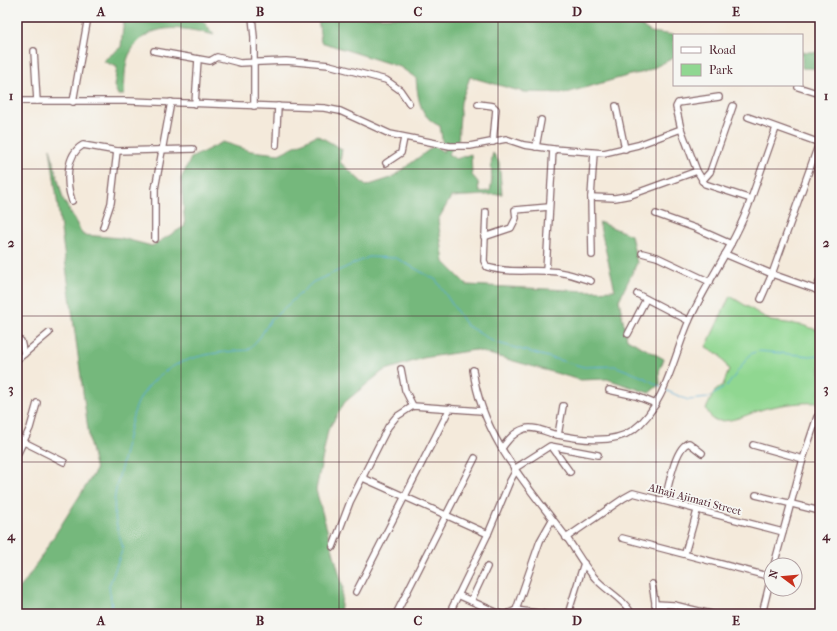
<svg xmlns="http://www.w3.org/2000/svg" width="837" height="631" font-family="'IM FELL French Canon',serif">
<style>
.green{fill:#90d791;stroke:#6d7b5e}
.forest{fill:#74b87b;stroke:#5f6c53}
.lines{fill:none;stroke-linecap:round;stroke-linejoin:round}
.stream{stroke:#5eadd8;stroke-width:1}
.minor-casing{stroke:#866669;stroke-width:8}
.minor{stroke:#fff;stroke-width:5.5}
.grid{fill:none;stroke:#4a1f2b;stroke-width:1;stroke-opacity:0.55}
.labels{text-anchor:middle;stroke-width:3.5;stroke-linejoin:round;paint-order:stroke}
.street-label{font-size:11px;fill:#4a1f2b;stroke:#f6f6f2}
.neatline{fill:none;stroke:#4a1f2b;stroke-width:1.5}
.grid-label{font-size:13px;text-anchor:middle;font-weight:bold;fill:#4a1f2b}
</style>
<rect width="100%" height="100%" fill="#f6f6f2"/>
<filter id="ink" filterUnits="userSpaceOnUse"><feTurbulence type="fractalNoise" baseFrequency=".025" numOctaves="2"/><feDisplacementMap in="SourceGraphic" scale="8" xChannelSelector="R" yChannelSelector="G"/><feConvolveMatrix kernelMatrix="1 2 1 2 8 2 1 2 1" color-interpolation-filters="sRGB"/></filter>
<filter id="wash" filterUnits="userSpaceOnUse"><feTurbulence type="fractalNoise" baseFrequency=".012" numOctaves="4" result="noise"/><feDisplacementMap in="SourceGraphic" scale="16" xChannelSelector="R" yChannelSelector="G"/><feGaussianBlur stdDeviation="0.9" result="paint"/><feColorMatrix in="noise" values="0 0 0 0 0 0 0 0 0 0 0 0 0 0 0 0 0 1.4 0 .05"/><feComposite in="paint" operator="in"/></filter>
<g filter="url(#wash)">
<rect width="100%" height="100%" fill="#f4eadb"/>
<!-- green -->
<path class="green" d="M730,296L771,321L802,325L820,331V403C802,402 785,404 767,408C749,413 732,424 713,420L706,409L714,392L723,385L729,370L720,355L706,347Z"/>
<!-- forest -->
<g class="forest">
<path d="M124,17H200L214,35C183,27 146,20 129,55C124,66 125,83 124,95H118L114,86L117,67L103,61L121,47Z"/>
<path d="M318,17H626L651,32L674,35V58C661,63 646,74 634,74L566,93L523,92L470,77L461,102L458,142L448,154L456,159L471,154L472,175L478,182L479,192L490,191C494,177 489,164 493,153L499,162L502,194L451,197L438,220L444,262L467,285L588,291L615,290L599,222L631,235L637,263L619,300L627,339L664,359L659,371L660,384L649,393L607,379L580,380L475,350L423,358L383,371L345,402L328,430L316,490L343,587L340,614H17V591L25,582L96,470L90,444L50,148L63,199L83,235L121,238L152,246L185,226L181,179L191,158L223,142L251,151L279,154L317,135L342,149L340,162L366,186L391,178L434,146L444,152L440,126C419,117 418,98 416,78L400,67L321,42Z"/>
<polygon points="802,52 820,52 820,69 802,68"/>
</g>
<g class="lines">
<!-- stream -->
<g class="stream">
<polyline points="665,390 688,400 708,398 728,385 750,354 758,351 810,356 820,355"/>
<path d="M113,614L109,586L123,548C118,532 112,512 115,495C117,482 121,469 124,456C129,436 131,412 142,395C168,357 206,353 248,350L260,337L270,321L313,282L369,257L396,258L436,280L466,325L494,342L584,367L615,366L645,378L661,387"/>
</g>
</g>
</g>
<g filter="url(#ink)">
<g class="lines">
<!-- minor casing -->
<g class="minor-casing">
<g id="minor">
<polyline points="252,17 254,37 254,106"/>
<polyline points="288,17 301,18"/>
<polyline points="34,51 37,101"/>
<polyline points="154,51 210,61 217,57 240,63 286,61 329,65 386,80 400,90 409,103"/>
<polyline points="798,87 820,94"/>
<path d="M17,101H129L324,108L340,111L390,134L450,146H470L506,139L524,145L553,149L604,153L638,145L681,129L697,171L705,184L751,199C736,243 708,279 689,321C674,355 665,407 633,430C612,445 577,439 553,434C544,431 533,426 524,429C514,432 508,440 502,448"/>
<polyline points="73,102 88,17"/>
<polyline points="195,104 198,59"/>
<polyline points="478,104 493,106 496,109 493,142"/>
<polyline points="616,106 625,149"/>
<polyline points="748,117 820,143"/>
<polyline points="681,129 676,107 678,103 719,97"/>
<polyline points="276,145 278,106"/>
<polyline points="536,147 541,120"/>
<polyline points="386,163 401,153 404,138"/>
<polyline points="702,181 710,172 733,106"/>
<polyline points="591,197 615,198 631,195 697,171"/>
<polyline points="751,199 776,128"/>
<path d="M72,201C66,184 65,155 83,145L117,151L193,149"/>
<path d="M486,212L484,261L487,267C506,273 527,270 546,271C562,271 576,276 591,281"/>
<polyline points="656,214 695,228 731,244"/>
<polyline points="103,227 111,203 117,151"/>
<polyline points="484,237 511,228 516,218 515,210 549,207"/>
<polyline points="155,239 155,189 171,102"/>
<polyline points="642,253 657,257 710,282"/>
<polyline points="725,254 772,274 820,291"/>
<polyline points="592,255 591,197 594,153"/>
<polyline points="546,271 553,149"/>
<polyline points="816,290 820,280"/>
<polyline points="637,294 689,321"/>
<polyline points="761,299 772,274 819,143"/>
<polyline points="628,334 646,299"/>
<polyline points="17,339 21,341 24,354"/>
<polyline points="17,360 49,333"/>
<polyline points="401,369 405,390 413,406"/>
<path d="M473,370C482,438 528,486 567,538C576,551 584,566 595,578C606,591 623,598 632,614"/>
<polyline points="609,390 636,396 656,404"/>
<polyline points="17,435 24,442 64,462"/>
<polyline points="558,435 563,406"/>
<polyline points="753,445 803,459"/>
<polyline points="552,447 570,472"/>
<polyline points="17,455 30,428 37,403"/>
<polyline points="514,469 550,446 598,455"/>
<polyline points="363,478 488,534"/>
<polyline points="756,495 820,511"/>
<path d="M665,501C668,488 675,446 689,443L702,453"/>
<polyline points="566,538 624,498 633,493 783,532"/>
<polyline points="622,538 771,577"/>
<polyline points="333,547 350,502 388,427 396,417 413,406 482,411"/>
<polyline points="685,553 697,511"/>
<polyline points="774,565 803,459 817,417"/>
<polyline points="652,584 657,614"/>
<polyline points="356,592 450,408"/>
<polyline points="458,595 500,614"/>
<polyline points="471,601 487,567"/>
<polyline points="655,604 674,605 711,614"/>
<polyline points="516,610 540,541 552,520"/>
<polyline points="397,612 475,458"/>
<polyline points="449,614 488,534 510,481 515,472"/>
<polyline points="507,614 516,610 544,614"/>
<polyline points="568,614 584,563"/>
<polyline points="762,614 771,577"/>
</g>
</g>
<!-- minor -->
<use href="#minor" class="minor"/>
</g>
</g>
<!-- grid -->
<path class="grid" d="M181,17V614M339,17V614M498,17V614M656,17V614M17,169H820M17,316H820M17,462H820"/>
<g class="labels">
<!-- street labels -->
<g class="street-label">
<text transform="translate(695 499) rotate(15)" y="4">Alhaji Ajimati Street</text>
</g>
</g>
<!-- margin -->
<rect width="837" height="631" fill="none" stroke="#f6f6f2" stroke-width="44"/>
<!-- legend -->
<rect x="673" y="34" width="130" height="52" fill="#f6f6f2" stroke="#b1a0a2"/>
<rect x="681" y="47" width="20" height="6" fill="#ffffff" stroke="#b1a0a2"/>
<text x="709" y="54" font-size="12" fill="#4a1f2b">Road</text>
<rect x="681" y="64" width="20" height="12" fill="#90d791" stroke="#b1a0a2"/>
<text x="709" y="74" font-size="12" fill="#4a1f2b">Park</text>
<!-- north arrow -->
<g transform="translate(783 577) rotate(286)"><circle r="19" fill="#f6f6f2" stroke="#b1a0a2"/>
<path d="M0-3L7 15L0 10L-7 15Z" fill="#c8321e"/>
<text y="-6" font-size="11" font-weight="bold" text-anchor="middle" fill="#4a1f2b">N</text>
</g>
<rect x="22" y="22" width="793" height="587" class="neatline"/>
<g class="grid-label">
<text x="101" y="16">A</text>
<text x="260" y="16">B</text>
<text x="418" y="16">C</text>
<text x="577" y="16">D</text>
<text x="736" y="16">E</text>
<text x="11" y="100">1</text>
<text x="826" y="100">1</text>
<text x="11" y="247">2</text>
<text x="826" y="247">2</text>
<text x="11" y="393">3</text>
<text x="826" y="393">3</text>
<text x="11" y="540">4</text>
<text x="826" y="540">4</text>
<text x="101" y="625">A</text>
<text x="260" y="625">B</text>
<text x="418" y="625">C</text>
<text x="577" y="625">D</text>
<text x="736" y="625">E</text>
</g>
</svg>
